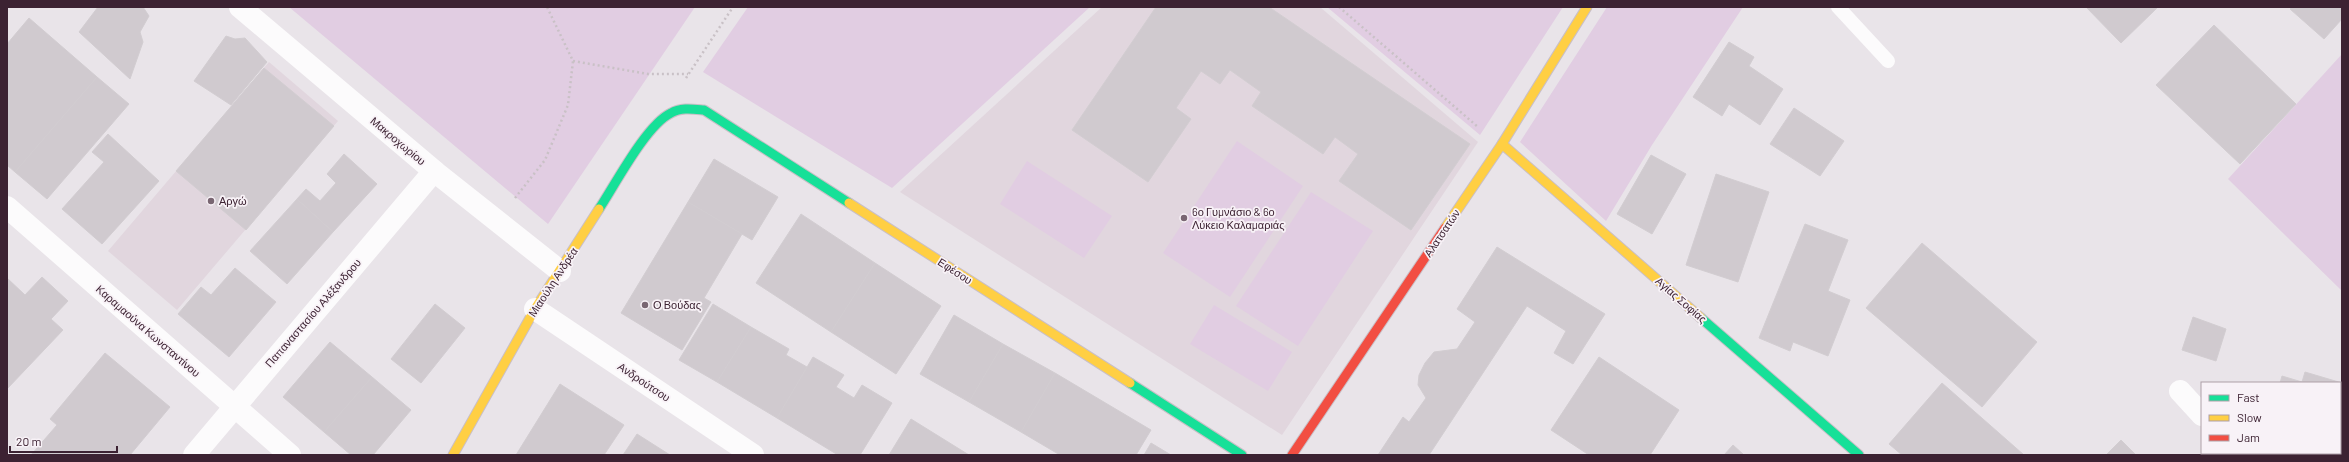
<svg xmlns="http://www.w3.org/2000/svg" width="2349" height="462" font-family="Barlow,sans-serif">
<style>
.built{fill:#e1d6de}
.green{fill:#e1cde2}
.building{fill:#d0cacf;stroke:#d2cdd1}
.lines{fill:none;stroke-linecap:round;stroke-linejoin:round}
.fast-casing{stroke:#c9bfc6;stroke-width:11}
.slow-casing{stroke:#c9bfc6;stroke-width:11}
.jam-casing{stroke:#c9bfc6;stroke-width:11}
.path{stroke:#c9c1c6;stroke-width:2.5;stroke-dasharray:2 3;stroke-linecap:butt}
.lane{stroke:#fcfbfc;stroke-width:14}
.street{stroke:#fcfbfc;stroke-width:22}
.fast{stroke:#16e098;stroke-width:9}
.slow{stroke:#ffcf43;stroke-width:9}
.jam{stroke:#f24e42;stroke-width:9}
.poi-dot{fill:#796672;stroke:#f8f2f7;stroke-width:1.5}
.labels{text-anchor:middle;stroke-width:3.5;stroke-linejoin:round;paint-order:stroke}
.street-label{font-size:11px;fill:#3c2232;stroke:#f8f2f7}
.poi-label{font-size:11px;fill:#3c2232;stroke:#f8f2f7;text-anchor:start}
</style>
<rect width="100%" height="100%" fill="#e9e4e9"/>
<!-- built -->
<g class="built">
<polygon points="1102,7 1320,7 1478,142 1282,435 900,192"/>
<polygon points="269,62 338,121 177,310 108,251"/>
</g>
<!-- green -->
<g class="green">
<polygon points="289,7 695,7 548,224"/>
<polygon points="748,7 1090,7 892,188 703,72"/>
<polygon points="1327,7 1563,7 1480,135"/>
<polygon points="1607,7 1743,7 1652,145 1606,221 1520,142"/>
<polygon points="2342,54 2342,291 2228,179"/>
<polygon points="1237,141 1303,186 1230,297 1163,253"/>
<polygon points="1027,161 1112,216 1084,258 1000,204"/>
<polygon points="1311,192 1373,231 1298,346 1236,306"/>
<polygon points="1214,305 1292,352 1268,391 1190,344"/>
</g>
<!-- building -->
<g class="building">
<polygon points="98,7 143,7 149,16 140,32 143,42 130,79 79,32"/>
<polygon points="1156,7 1269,7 1470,144 1411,230 1339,181 1358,154 1335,137 1323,154 1252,106 1261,92 1230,70 1220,84 1201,71 1176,108 1191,119 1148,182 1072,130"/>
<polygon points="2086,7 2158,7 2121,43"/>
<polygon points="2292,7 2342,7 2342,19 2324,39 2290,9"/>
<polygon points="29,18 97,77 15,172 7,165 7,44"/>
<polygon points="2214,25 2296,104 2240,164 2156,85"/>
<polygon points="226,36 235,39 245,38 267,62 231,105 194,81"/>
<polygon points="1729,42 1754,57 1749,66 1783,89 1760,125 1729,104 1722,116 1693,97"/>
<polygon points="264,68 334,126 246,230 176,171"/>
<polygon points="97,77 129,104 47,199 15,172"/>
<polygon points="1794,108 1844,141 1820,176 1770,144"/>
<polygon points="108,134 159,181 102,244 62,209 104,162 92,152"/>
<polygon points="344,154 377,184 333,232 297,199 306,189 320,201 336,183 327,174"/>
<polygon points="1651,155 1686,174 1652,234 1617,214"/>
<polygon points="714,159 778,197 752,240 688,202"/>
<polygon points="1716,174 1769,192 1738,282 1686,265"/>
<polygon points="297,199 333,232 287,284 250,251"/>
<polygon points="688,202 742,234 704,298 711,302 682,350 621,313"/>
<polygon points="801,214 875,263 831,332 756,283"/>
<polygon points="1805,224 1848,240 1828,291 1850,300 1828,356 1793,342 1790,351 1759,338"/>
<polygon points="1922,243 2037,342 1982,407 1866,308"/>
<polygon points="1497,247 1605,314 1573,364 1554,353 1566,331 1527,306 1429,455 1378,455 1403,417 1409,422 1426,398 1418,385 1419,375 1425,363 1434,352 1457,349 1475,322 1457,309"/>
<polygon points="875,263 941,306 896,374 831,332"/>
<polygon points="235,268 276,302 229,357 178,314 201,287 211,295"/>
<polygon points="42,277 68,301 51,319 63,330 7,389 7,278 25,295"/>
<polygon points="435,304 465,328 421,383 391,359"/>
<polygon points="713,304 751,327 717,382 679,360"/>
<polygon points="954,315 1003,344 969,402 920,374"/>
<polygon points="2193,317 2226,329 2216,361 2182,350"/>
<polygon points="751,327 789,349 786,355 807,367 777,418 717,382"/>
<polygon points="330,342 372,377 324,432 283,397"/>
<polygon points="1003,344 1055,373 1021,432 969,402"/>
<polygon points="105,353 170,407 130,455 31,455 57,425 50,419"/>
<polygon points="813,357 844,375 836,387 854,398 862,385 892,403 860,455 838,455 777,418"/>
<polygon points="1599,357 1679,410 1650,455 1589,455 1551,430"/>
<polygon points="2305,372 2342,383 2340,406 2340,383 2280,383 2282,376 2302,382"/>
<polygon points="1055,373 1151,430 1136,455 1060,455 1021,432"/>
<polygon points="372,377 411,410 373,455 351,455 324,432"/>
<polygon points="1942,383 2024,455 1902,455 1889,444"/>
<polygon points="560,384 624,425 604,455 516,455"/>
<polygon points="911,419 969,455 889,455"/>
<polygon points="637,434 670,455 623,455"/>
<polygon points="2121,440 2136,455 2106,455"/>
<polygon points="1151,443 1171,455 1144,455"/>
<polygon points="1733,445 1744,455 1724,455"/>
</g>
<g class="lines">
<!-- fast casing -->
<g class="fast-casing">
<g id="fast">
<path d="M599,209C615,185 646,125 671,113C681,107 693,109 704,110L849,203"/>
<polyline points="1701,318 1859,455"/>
<polyline points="1130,383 1242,455"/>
</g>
</g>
<!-- slow casing -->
<g class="slow-casing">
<g id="slow">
<polyline points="1502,144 1701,318"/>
<polyline points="849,203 1130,383"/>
<polyline points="1445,228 1502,144 1587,7"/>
<polyline points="453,455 535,309 599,209"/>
</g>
</g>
<!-- jam casing -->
<g class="jam-casing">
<polyline id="jam" points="1292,455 1445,228"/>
</g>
<!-- path -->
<g class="path">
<polyline points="1339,7 1478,127"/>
<polyline points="573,61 648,74 688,74"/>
<polyline points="686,78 733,7"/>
<polyline points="515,198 545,160 568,105 573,61 547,7"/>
</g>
<!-- lane -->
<polyline class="lane" points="1838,7 1888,61"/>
<!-- street -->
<g class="street">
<polyline points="240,7 434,171 560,271"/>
<polyline points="7,207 290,455"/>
<polyline points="535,309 753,455"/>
<polyline points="2180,391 2202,415"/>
<polyline points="2231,453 2232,455"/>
<polyline points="194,455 434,171"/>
</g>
<!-- fast -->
<use href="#fast" class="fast"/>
<!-- slow -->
<use href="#slow" class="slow"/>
<!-- jam -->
<use href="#jam" class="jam"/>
</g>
<!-- markers -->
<g class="poi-dot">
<circle cx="211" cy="201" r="4"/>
<circle cx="1184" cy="218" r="4"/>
<circle cx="645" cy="305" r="4"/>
</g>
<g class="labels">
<!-- street labels -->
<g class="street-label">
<text transform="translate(398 141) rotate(40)" y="4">Μακροχωρίου</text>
<text transform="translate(1442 233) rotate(-56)" y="4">Αλατσατών</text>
<text transform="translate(955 271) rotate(33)" y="4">Εφέσου</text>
<text transform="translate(553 282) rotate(-57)" y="4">Μιαούλη Ανδρέα</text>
<text transform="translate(1681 300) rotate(41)" y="4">Αγίας Σοφίας</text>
<text transform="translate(313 313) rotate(-49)" y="4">Παπαναστασίου Αλέξανδρου</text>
<text transform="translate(148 331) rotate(41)" y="4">Καραμαούνα Κωνσταντίνου</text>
<text transform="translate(644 382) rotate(34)" y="4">Ανδρούτσου</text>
</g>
<!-- poi labels -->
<g class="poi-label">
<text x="219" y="205">Αργώ</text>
<text x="1192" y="216">6ο Γυμνάσιο &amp; 6ο<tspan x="1192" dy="13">Λύκειο Καλαμαριάς</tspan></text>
<text x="653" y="309">Ο Βούδας</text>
</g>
</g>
<!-- border -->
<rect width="2349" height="462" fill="none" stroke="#3c2232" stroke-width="16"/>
<!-- legend -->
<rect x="2201" y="382" width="140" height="72" fill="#f8f2f7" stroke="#ad9fa8"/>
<rect x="2209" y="395" width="20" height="6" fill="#16e098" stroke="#ad9fa8"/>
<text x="2237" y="402" font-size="12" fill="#3c2232">Fast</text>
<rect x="2209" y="415" width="20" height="6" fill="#ffcf43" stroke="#ad9fa8"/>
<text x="2237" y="422" font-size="12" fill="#3c2232">Slow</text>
<rect x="2209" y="435" width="20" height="6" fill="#f24e42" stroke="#ad9fa8"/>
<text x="2237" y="442" font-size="12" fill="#3c2232">Jam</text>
<!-- scale -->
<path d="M10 446v6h107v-6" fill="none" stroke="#3c2232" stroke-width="2"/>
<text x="16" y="446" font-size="12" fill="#3c2232" stroke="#f8f2f7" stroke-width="3" paint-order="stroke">20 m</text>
</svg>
